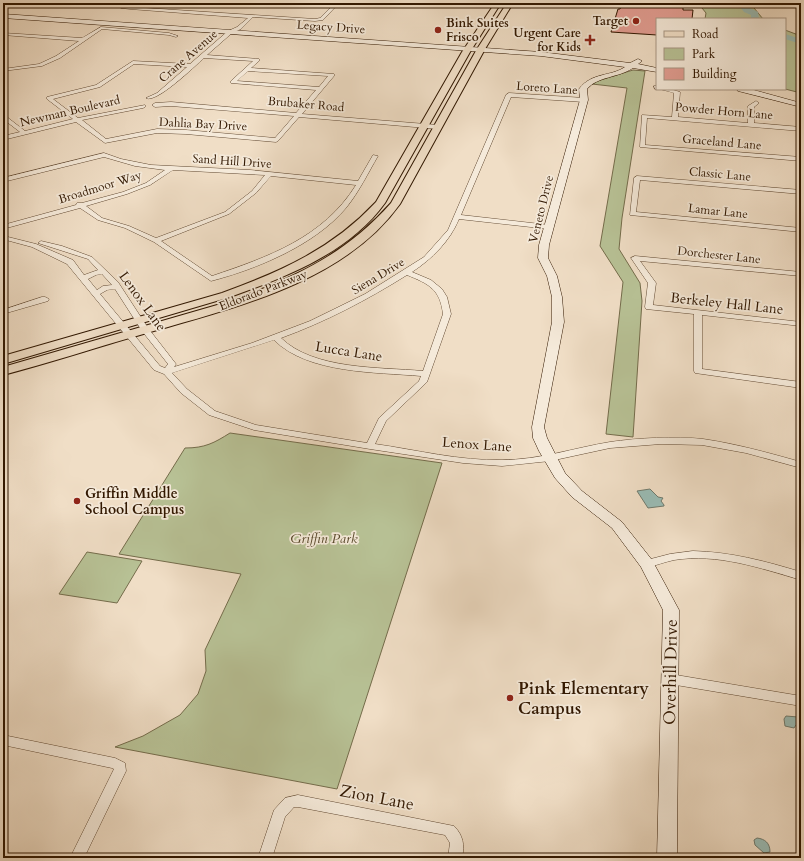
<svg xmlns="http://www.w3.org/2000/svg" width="804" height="861" font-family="Cardo,serif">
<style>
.green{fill:#b8c296;stroke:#746c4b}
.water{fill:#9abcb5;stroke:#707a6d}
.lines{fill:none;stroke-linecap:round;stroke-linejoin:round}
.river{fill:#9abcb5;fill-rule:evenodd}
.building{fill:#e29d92;stroke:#311700}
.street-casing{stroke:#614932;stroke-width:1}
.secondary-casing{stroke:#311700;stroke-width:1}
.primary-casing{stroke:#311700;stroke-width:2}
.street{fill:#f5eada;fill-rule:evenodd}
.secondary{fill:#f5eada;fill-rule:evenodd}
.primary{fill:#f0dec6;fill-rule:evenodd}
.poi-dot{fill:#8f2418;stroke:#f5eada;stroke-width:1.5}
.labels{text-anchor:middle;stroke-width:3.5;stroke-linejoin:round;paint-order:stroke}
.far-poi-label{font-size:12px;font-weight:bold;fill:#311700;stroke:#f5eada;text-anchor:end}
.far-street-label{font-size:12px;fill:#311700;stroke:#f5eada}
.street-label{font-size:14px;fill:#311700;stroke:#f5eada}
.poi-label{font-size:14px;font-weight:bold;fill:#311700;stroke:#f5eada;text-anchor:start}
.park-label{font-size:14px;font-style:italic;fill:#5a4a2d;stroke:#f5eada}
.near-street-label{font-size:17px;fill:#311700;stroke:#f5eada}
.near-poi-label{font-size:17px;font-weight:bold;fill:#311700;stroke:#f5eada;text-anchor:start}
</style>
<rect width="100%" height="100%" fill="#f0dec6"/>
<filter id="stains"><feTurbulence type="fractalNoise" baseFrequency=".005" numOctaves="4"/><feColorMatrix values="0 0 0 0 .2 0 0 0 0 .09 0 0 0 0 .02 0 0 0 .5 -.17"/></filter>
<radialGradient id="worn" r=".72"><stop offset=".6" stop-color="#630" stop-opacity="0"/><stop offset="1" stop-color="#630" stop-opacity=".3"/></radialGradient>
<!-- green -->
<g class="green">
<polygon points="698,3 750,3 763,19 705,19 706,13"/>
<polygon points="785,30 801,36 801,93 785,89"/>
<polygon points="633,70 645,71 622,218 619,249 640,283 642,301 633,437 606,434 623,282 600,246 627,88 592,84 594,82"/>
<path d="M230,433L442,463L337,789L115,747L143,736L180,715L198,694L206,671L205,650L241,574L119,554L185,448C205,448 214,443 230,433Z"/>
<polygon points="87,552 142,561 117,603 59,594"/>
</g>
<!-- water -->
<g class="water">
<polygon points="650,489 658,497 663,498 661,501 664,505 664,506 648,508 637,491"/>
<polygon points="786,716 798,717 799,724 796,725 794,728 785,726 784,719"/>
<path d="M757,838C765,839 770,843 770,852L764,853L755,845L754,840Z"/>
</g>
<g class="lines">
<!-- river -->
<g class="river">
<polygon points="737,3 745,3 750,8 758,12 759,19 751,19 751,15 744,12"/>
<polygon points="785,34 801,39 801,44 785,39"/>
</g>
</g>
<!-- building -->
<polygon class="building" points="625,3 683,6 683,10 693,10 692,19 657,19 657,35 611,32 618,9 620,9 622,4 625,4"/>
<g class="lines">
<!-- street casing -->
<g class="street-casing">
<g id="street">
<path d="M122,3H126L125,6L130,7L315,19L320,18L335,3H339L323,20L315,21L253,17L241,29L232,33L207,55L259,59V61L251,68L334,74V76L302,114L438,125L441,127L438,129L299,117L278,141L276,142L186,134L157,133L105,143L76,122L3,140V136L20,132L3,119V114L25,131L73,119L47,99V97L96,85L133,61L190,64L228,31L237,27L248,18L130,9L121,8ZM204,58L253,61L231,81V83L316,90L296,113L171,102L155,103L152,105L155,107L171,106L294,116L275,138L186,130L157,129L106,139L82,120L143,108L145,107V105L78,118L53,99L100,87L134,64L187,67L157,93L146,98C156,104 195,66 204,58ZM248,71L328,76L319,87L237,81Z"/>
<polygon points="101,27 169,33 178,36 176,37 169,35 102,29 60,58 42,66 3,71 3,69 39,64 56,56 79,41 3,35 3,33 82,38"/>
<polygon points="654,86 657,86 657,89 659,89 655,89"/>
<polygon points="660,89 670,89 680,92 678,117 748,123 748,106 756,101 759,103 754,107 754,123 801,127 801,131 647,118 645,145 801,157 801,161 640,147 642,115 672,117 674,93"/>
<path d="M509,93L584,98L587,100L584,102L511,97L461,215L549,225L552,227L549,229L459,219C450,241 432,259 412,272L431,280L442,289L447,297L451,314L427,382L386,421L375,444C417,450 460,461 502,460C539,460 574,448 610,442C637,438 676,436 703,439C737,444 769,453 801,462V468L746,453L702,445L661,444L610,448L550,461L502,466L463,463L370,449L254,430L209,415L181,393L164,374L154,370L67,264L32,247L6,240L5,239L8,237L36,244L73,260L84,275L98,270L88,259L38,243L41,241L62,246L92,257L118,282L148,328L176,364L174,367L252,343L310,321L365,294L424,257L448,230L506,95ZM102,274L112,285L103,286L97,290L88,279L96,275ZM407,275C429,284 440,289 443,314L423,371C379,367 314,370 281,338C325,322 367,300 407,275ZM115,289L142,331L168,364L165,368L160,366L100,294L107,290ZM274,340C308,374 376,372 421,376L419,381L379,418L367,443L256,425L215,411L187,389L172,373Z"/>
<path d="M104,153L121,159L151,165L250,170L358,181L373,155L378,156C368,173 359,192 346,208C315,245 257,269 211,281L154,242L125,228L98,220L80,208L3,229V225L76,205L77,203H82L123,192L146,183L165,170L135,166L104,157L3,182V178ZM173,170L265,175L252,191L225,212L156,238L129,226L102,218L86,206L127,194L150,185ZM271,176L356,185C323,238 268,257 212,276L161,241L229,214L256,193Z"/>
<polygon points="637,176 801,190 801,194 640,180 636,212 801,228 801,232 630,215 634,178"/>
<polygon points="635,256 801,272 801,276 640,261 656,283 653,305 801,322 801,326 702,315 702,369 801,382 801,388 695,373 694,371 694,314 646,309 645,307 648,283 631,258"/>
<polygon points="42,297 45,297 49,299 48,301 3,314 3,310"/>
<path d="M693,551C731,552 765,561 801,572V580C760,568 717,553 674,560C665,562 656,565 647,568L643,567L642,564L643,561L670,554Z"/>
<polygon points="670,674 801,696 801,706 670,684 666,682 664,679 666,676"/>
<polygon points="3,735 115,758 125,763 126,771 84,858 70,858 114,769 112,768 3,745"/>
<path d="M298,795L454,826C463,835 465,845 462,858H448L450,843L445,835L298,807H294L285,817L272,858H258L274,810L285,798Z"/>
</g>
</g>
<!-- secondary casing -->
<g class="secondary-casing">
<g id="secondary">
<path d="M3,14L541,52L630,63L638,59L642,61L638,64L657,68V72L633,68C618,78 598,76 587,89L588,100L549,245L548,258L557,276L562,297L564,322L544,427L547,438L565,473L582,491L622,522L652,560L679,610L677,858H657L663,610L641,567L612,528L572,497L555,478L539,451L533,438L532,427L552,322V297L547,276L538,258L539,245L580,100L579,89C592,72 610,77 625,67L541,56L3,18Z"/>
<polygon points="737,89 750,89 801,103 801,107 738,91"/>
</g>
</g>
<!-- primary casing -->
<g class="primary-casing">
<g id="primary">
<path d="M495,3H501L470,52L385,203C349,253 286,277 230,297L3,364V356L222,293C282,271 332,249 376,202L462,52Z"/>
<path d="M507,3H513L485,49L400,204C343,284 229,309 140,335C94,348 49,363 3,375V367L231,301C295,277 345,255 391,203L477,49Z"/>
</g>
</g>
<!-- street -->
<use href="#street" class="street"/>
<!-- secondary -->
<use href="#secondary" class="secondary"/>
<!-- primary -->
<use href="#primary" class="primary"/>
</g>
<!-- markers -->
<g class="poi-dot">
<circle cx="636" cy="21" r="4"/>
<circle cx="438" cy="30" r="4"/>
<path d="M588 34h4v4h4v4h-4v4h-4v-4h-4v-4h4z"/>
<circle cx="77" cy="501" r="4"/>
<circle cx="510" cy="698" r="4"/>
</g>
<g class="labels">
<!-- far-poi labels -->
<g class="far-poi-label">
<text x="628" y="25">Target</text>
<text x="446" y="27" text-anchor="start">Bink Suites<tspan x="446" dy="14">Frisco</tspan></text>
<text x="581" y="37">Urgent Care<tspan x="581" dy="14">for Kids</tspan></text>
</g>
<!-- far-street labels -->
<g class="far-street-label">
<text transform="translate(331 27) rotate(4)" y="4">Legacy Drive</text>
<text transform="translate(188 56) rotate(-41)" y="4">Crane Avenue</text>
<text transform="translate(547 88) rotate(4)" y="4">Loreto Lane</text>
<text transform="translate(306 104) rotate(5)" y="4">Brubaker Road</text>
<text transform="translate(70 111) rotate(-13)" y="4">Newman Boulevard</text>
<text transform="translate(724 111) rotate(5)" y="4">Powder Horn Lane</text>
<text transform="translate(203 124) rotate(3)" y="4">Dahlia Bay Drive</text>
<text transform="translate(722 142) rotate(5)" y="4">Graceland Lane</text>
<text transform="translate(232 161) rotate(4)" y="4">Sand Hill Drive</text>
<text transform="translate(720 174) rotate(5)" y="4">Classic Lane</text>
<text transform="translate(100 187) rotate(-17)" y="4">Broadmoor Way</text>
<text transform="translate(541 209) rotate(-76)" y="4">Veneto Drive</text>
<text transform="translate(718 211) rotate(6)" y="4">Lamar Lane</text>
<text transform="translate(719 255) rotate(6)" y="4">Dorchester Lane</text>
<text transform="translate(378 276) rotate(-31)" y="4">Siena Drive</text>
<text transform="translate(263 290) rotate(-21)" y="4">Eldorado Parkway</text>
</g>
<!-- street labels -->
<g class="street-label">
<text transform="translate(143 301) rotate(54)" y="5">Lenox Lane</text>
<text transform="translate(727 303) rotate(6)" y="5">Berkeley Hall Lane</text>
<text transform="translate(349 351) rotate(9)" y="5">Lucca Lane</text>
<text transform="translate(477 444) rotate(4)" y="5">Lenox Lane</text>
</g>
<!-- poi labels -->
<g class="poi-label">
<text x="85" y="498">Griffin Middle<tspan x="85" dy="16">School Campus</tspan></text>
</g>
<!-- park labels -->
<g class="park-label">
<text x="324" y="543">Griffin Park</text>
</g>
<!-- near-street labels -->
<g class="near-street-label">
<text transform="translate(670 672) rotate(-89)" y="6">Overhill Drive</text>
<text transform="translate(377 797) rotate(11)" y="6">Zion Lane</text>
</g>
<!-- near-poi labels -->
<g class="near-poi-label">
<text x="518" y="694">Pink Elementary<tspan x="518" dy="20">Campus</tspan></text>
</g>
</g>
<!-- margin -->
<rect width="804" height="861" fill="none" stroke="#f0dec6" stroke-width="16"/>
<rect x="4" y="4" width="796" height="853" fill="none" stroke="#311700" stroke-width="2"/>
<rect x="8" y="8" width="788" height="845" fill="none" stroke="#311700"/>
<!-- legend -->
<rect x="656" y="18" width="130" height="72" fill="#f5eada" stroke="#a79683"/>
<rect x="664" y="31" width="20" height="6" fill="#f0dec6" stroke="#a79683"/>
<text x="692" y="38" font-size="12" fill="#311700">Road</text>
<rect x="664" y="48" width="20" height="12" fill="#b8c296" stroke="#a79683"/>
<text x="692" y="58" font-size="12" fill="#311700">Park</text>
<rect x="664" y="68" width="20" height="12" fill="#e29d92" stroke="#a79683"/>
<text x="692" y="78" font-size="12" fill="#311700">Building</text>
<rect width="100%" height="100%" filter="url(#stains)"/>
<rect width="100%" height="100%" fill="url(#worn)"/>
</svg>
